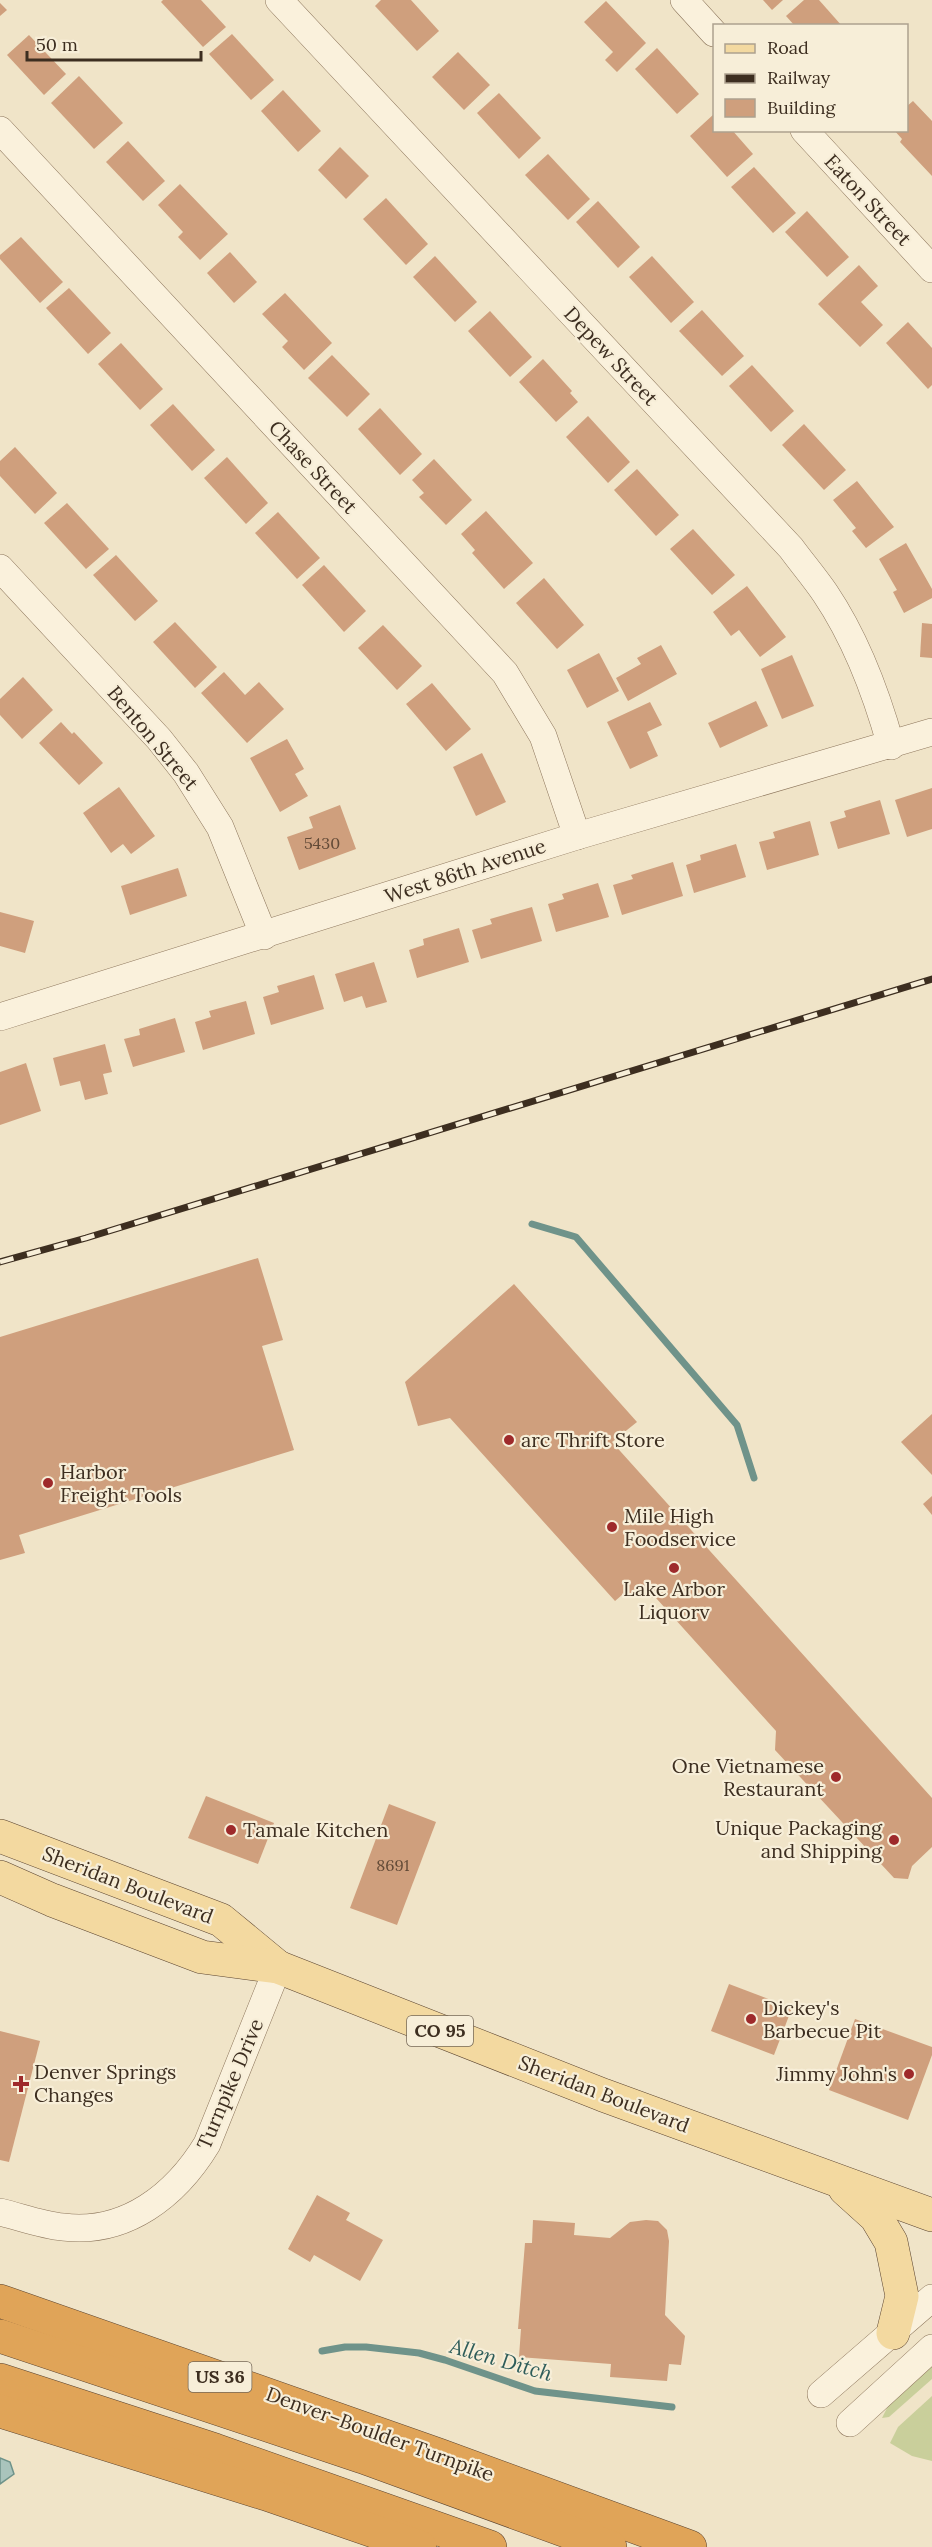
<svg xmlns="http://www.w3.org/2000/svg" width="932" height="2547" font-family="Lora,serif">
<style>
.green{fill:#c9cf9b}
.water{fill:#a9c4bc;stroke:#6f938a;stroke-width:1.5}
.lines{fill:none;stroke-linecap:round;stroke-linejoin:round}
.stream{stroke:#6f938a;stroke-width:7}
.building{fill:#cf9f7d}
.minor-casing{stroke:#8d765c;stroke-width:28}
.major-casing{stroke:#5b4430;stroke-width:34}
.highway-casing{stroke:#5b4430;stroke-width:34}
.minor{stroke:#faf1dc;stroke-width:27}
.major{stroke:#f3d9a0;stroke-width:33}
.highway{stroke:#e0a458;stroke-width:33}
.rail-casing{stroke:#3d2e20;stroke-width:7}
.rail{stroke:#f7eed8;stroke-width:4.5;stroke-dasharray:14;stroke-linecap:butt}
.poi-dot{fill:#9e2a2b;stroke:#f7eed8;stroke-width:2}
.labels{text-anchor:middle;stroke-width:4.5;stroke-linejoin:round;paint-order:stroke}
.number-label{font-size:16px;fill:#624a37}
.shield{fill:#f7eed8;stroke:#756857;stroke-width:1.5}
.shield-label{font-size:18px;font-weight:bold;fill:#3d2e20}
.street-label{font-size:20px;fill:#3d2e20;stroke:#f7eed8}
.poi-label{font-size:20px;fill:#3d2e20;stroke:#f7eed8;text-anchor:start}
.water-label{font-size:21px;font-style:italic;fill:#2f5d5a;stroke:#f7eed8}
</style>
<rect width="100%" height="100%" fill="#f0e4c8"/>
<!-- green -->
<g class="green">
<polygon points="932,2366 932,2379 889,2417 882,2418 888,2406"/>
<polygon points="932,2396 932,2461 912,2456 890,2443 898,2427"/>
</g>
<!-- water -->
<polygon class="water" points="0,2458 10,2462 14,2474 0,2484"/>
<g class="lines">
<!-- stream -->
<g class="stream">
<polyline points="532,1224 576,1237 737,1425 754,1478"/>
<polyline points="322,2351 345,2347 366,2347 419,2353 445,2360 535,2391 672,2407"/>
</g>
</g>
<!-- building -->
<g class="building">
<polygon points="163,0 201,0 226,27 203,47 161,2"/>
<polygon points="381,0 411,0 439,31 417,51 375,6"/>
<polygon points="763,0 783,0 772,10"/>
<polygon points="804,0 819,0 842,26 795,26 786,16"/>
<polygon points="606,1 646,43 617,72 605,60 613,52 584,22"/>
<polygon points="0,3 7,10 0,16"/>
<polygon points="232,34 274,80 251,100 209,54"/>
<polygon points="29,35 66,74 44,95 7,55"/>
<polygon points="657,48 699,94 677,114 635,69"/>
<polygon points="458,52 490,85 464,110 432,77"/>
<polygon points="79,76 123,123 94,149 51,103"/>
<polygon points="283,90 321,131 298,152 261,111"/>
<polygon points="499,93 541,138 519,159 477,113"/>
<polygon points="913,101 932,121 932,176 900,142 902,139 894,130 906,130 906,107"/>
<polygon points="714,114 714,130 732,130 753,154 727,177 690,136"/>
<polygon points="128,141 165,181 143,201 106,162"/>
<polygon points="340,147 369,176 346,199 318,170"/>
<polygon points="548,154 590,199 568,220 525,175"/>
<polygon points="754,167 796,213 773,233 731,187"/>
<polygon points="180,184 228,234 200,260 178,237 183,232 158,205"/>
<polygon points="386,198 428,244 406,265 363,219"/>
<polygon points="598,201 640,247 618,268 576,222"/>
<polygon points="807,211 849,257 827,277 785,232"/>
<polygon points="21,237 63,282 40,303 0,259 0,255"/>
<polygon points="230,252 257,282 234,303 207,273"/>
<polygon points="435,256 477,302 455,322 413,277"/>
<polygon points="652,256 694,302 671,323 629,277"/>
<polygon points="859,265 878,286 861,302 883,325 860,347 818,304"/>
<polygon points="69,288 111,333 88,354 46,308"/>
<polygon points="285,293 332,343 304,370 282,347 288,341 262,314"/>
<polygon points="702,310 744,356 722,376 679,331"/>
<polygon points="490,311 532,357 510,377 468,331"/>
<polygon points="908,322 932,348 932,385 928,389 886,343"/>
<polygon points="121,343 163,389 140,410 98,364"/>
<polygon points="332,355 370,394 347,417 308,378"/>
<polygon points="543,359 572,391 570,393 578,402 556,422 519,382"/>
<polygon points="752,365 794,411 771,432 729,386"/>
<polygon points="173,404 215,450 192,471 150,425"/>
<polygon points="380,408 422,454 400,475 358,429"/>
<polygon points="588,416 630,462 608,483 566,437"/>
<polygon points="804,424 846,470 824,490 782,445"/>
<polygon points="15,447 57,493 35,514 0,476 0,461"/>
<polygon points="227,457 268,503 246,524 204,478"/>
<polygon points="434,459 472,500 446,525 419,497 424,493 412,480"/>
<polygon points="637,469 679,515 656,536 614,490"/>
<polygon points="857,481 894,527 866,548 852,531 856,528 833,500"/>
<polygon points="67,503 109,549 86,569 44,523"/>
<polygon points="486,511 533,563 504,589 472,553 475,550 461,534"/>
<polygon points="278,512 320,558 297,579 255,533"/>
<polygon points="693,529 735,575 712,595 670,549"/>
<polygon points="906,543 932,589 932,598 904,613 893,592 897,590 879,559"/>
<polygon points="116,555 158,601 135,621 93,575"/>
<polygon points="324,565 366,611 344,632 302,585"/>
<polygon points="544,578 584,625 557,649 516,603"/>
<polygon points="747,586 786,637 760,657 739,630 731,636 713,612"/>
<polygon points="175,622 217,667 195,688 153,642"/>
<polygon points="922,623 932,624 932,658 920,657"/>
<polygon points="383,625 422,666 397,690 358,648"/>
<polygon points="661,645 677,674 628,701 616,678 641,664 637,658"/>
<polygon points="599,653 619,691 587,708 567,670"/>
<polygon points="792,655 814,706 782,719 761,669"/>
<polygon points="224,672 245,695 259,682 284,709 247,743 201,693"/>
<polygon points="23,677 53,710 22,739 0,715 0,699"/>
<polygon points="432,683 471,729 446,751 406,704"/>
<polygon points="756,701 768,726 720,748 708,723"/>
<polygon points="650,702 662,725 647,732 658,756 630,769 607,722"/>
<polygon points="61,722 72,734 74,732 103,763 79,785 39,743"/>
<polygon points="287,739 304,769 295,774 308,796 280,812 250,758"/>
<polygon points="482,753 506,802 476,816 453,767"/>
<polygon points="119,787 155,836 131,854 123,844 111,853 83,813"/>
<polygon points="932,788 932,829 907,837 895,800"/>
<polygon points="880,800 890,834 838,849 830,822 846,817 844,811"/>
<polygon points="340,805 356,849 299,870 287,837 313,828 309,817"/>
<polygon points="810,821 819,855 767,870 759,842 775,838 773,832"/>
<polygon points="736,844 746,877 694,893 686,865 701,860 700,855"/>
<polygon points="673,862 683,896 622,915 613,885 633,879 631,875"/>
<polygon points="178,868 187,896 130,915 121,886"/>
<polygon points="598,883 609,917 556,932 548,904 564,899 562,894"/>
<polygon points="532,907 542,941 481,959 472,930 492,924 490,919"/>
<polygon points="0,912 34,921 25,953 0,946"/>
<polygon points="459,928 469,962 417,978 409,950 424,945 423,939"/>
<polygon points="374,962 387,1002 366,1008 362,996 344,1002 335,974"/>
<polygon points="314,975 324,1009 271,1025 263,997 279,992 277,986"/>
<polygon points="246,1001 255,1034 203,1050 195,1022 211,1017 209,1011"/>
<polygon points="175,1018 185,1052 133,1067 124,1039 140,1035 139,1029"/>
<polygon points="105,1044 112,1072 103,1074 108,1094 85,1100 80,1081 60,1086 53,1058"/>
<polygon points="26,1063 41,1111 0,1125 0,1072"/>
<polygon points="258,1258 283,1340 262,1346 294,1450 19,1535 25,1553 0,1560 0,1337"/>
<polygon points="514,1284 637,1422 612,1442 932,1798 932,1847 912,1866 908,1879 894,1878 775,1750 776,1731 656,1598 622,1595 615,1601 450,1418 418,1426 405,1382"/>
<polygon points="932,1414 932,1475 901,1442"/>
<polygon points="932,1496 932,1515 923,1504"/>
<polygon points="206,1796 274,1823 258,1864 188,1838"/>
<polygon points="389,1804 436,1822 397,1925 350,1908"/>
<polygon points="729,1984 792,2008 774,2055 711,2031"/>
<polygon points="855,2019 932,2047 932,2055 908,2120 829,2090"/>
<polygon points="0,2031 40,2041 9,2162 0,2160"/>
<polygon points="317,2195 350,2213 346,2220 383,2240 360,2281 314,2255 310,2262 288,2249"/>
<polygon points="533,2220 575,2223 574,2235 610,2238 630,2222 646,2220 658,2221 667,2230 669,2241 665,2315 685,2336 681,2365 669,2364 667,2381 610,2377 611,2364 519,2357 521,2329 518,2329 525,2243 532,2243"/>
</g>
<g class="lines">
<!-- minor casing -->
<g class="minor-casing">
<g id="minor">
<path d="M279,0L791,548C802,563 814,577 825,593C856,639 876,692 891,746"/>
<polyline points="684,0 714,33"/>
<polyline points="0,130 505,673 543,736 577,836"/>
<polyline points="804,130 932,269"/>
<polyline points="0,568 159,739 186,773 220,827 264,936"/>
<polyline points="0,1017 577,836 932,732"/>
<path d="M0,2212C21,2217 42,2225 63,2227C126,2235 176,2195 207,2144L278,1967"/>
<polyline points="821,2394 932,2298"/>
<polyline points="850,2423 932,2348"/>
</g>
</g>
<!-- major casing -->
<g class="major-casing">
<g id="major">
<polyline points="0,1836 221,1920 278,1967"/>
<polyline points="0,1877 52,1900 202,1957 278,1967 603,2095 932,2215"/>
<polyline points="845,2189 876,2217 891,2242 902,2296 893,2333"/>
</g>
</g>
<!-- highway casing -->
<g class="highway-casing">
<g id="highway">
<polyline points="0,2301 439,2455 690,2547"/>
<polyline points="0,2336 363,2457 610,2547"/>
<polyline points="0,2380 215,2450 490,2547"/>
<polyline points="0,2411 266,2494 420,2547"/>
</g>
</g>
<!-- minor -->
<use href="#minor" class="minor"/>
<!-- major -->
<use href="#major" class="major"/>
<!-- highway -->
<use href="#highway" class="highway"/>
<!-- rail casing -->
<g class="rail-casing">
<polyline id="rail" points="0,1262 86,1238 932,979"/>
</g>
<!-- rail -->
<use href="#rail" class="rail"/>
</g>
<!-- markers -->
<g class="poi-dot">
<circle cx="509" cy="1440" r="6"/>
<circle cx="48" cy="1483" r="6"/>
<circle cx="612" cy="1527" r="6"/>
<circle cx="674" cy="1568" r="6"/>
<circle cx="836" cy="1777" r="6"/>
<circle cx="231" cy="1830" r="6"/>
<circle cx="894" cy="1840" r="6"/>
<circle cx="751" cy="2019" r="6"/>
<circle cx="909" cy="2074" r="6"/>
<path d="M18 2075h6v6h6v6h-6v6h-6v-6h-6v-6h6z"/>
</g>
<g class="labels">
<!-- number labels -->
<g class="number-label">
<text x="322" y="849">5430</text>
<text x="393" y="1871">8691</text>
</g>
<!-- shield labels -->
<g class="shield">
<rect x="407" y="2016" width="66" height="30" rx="4.5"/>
<rect x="188.5" y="2362" width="63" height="30" rx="4.5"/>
</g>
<g class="shield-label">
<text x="440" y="2037">CO 95</text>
<text x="220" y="2383">US 36</text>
</g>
<!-- street labels -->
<g class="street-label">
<text transform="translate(868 200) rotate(47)" y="7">Eaton Street</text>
<text transform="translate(611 356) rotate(47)" y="7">Depew Street</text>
<text transform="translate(313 467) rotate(47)" y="7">Chase Street</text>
<text transform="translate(153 738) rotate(50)" y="7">Benton Street</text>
<text transform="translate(465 871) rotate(-18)" y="7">West 86th Avenue</text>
<text transform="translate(128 1885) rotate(21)" y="7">Sheridan Boulevard</text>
<text transform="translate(230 2084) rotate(-67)" y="7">Turnpike Drive</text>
<text transform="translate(604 2094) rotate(21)" y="7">Sheridan Boulevard</text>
<text transform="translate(380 2434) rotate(20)" y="7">Denver–Boulder Turnpike</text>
</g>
<!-- poi labels -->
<g class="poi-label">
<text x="521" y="1447">arc Thrift Store</text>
<text x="60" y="1479">Harbor<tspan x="60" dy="23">Freight Tools</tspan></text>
<text x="624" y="1523">Mile High<tspan x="624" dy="23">Foodservice</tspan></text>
<text x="674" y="1596" text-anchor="middle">Lake Arbor<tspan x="674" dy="23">Liquorv</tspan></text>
<text x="824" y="1773" text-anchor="end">One Vietnamese<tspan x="824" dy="23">Restaurant</tspan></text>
<text x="882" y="1835" text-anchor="end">Unique Packaging<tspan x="882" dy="23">and Shipping</tspan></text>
<text x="243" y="1837">Tamale Kitchen</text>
<text x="763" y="2015">Dickey's<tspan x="763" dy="23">Barbecue Pit</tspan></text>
<text x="34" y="2079">Denver Springs<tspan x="34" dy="23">Changes</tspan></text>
<text x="897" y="2081" text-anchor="end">Jimmy John's</text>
</g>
<!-- water labels -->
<g class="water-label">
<text transform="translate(501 2360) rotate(16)" y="7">Allen Ditch</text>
</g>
</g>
<!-- legend -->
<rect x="713" y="24" width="195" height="108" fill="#f7eed8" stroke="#ada18e" stroke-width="1.5"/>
<rect x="725" y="44" width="30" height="9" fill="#f3d9a0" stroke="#ada18e" stroke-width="1.5"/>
<text x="767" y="54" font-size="18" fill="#3d2e20">Road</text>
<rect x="725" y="74" width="30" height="9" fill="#3d2e20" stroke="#ada18e" stroke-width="1.5"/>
<text x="767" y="84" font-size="18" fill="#3d2e20">Railway</text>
<rect x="725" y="99" width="30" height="18" fill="#cf9f7d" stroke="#ada18e" stroke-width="1.5"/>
<text x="767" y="114" font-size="18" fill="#3d2e20">Building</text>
<!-- scale -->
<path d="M27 51v9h174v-9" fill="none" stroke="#3d2e20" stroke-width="3"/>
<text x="36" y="51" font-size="18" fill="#3d2e20" stroke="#f7eed8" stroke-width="4.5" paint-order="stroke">50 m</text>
</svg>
